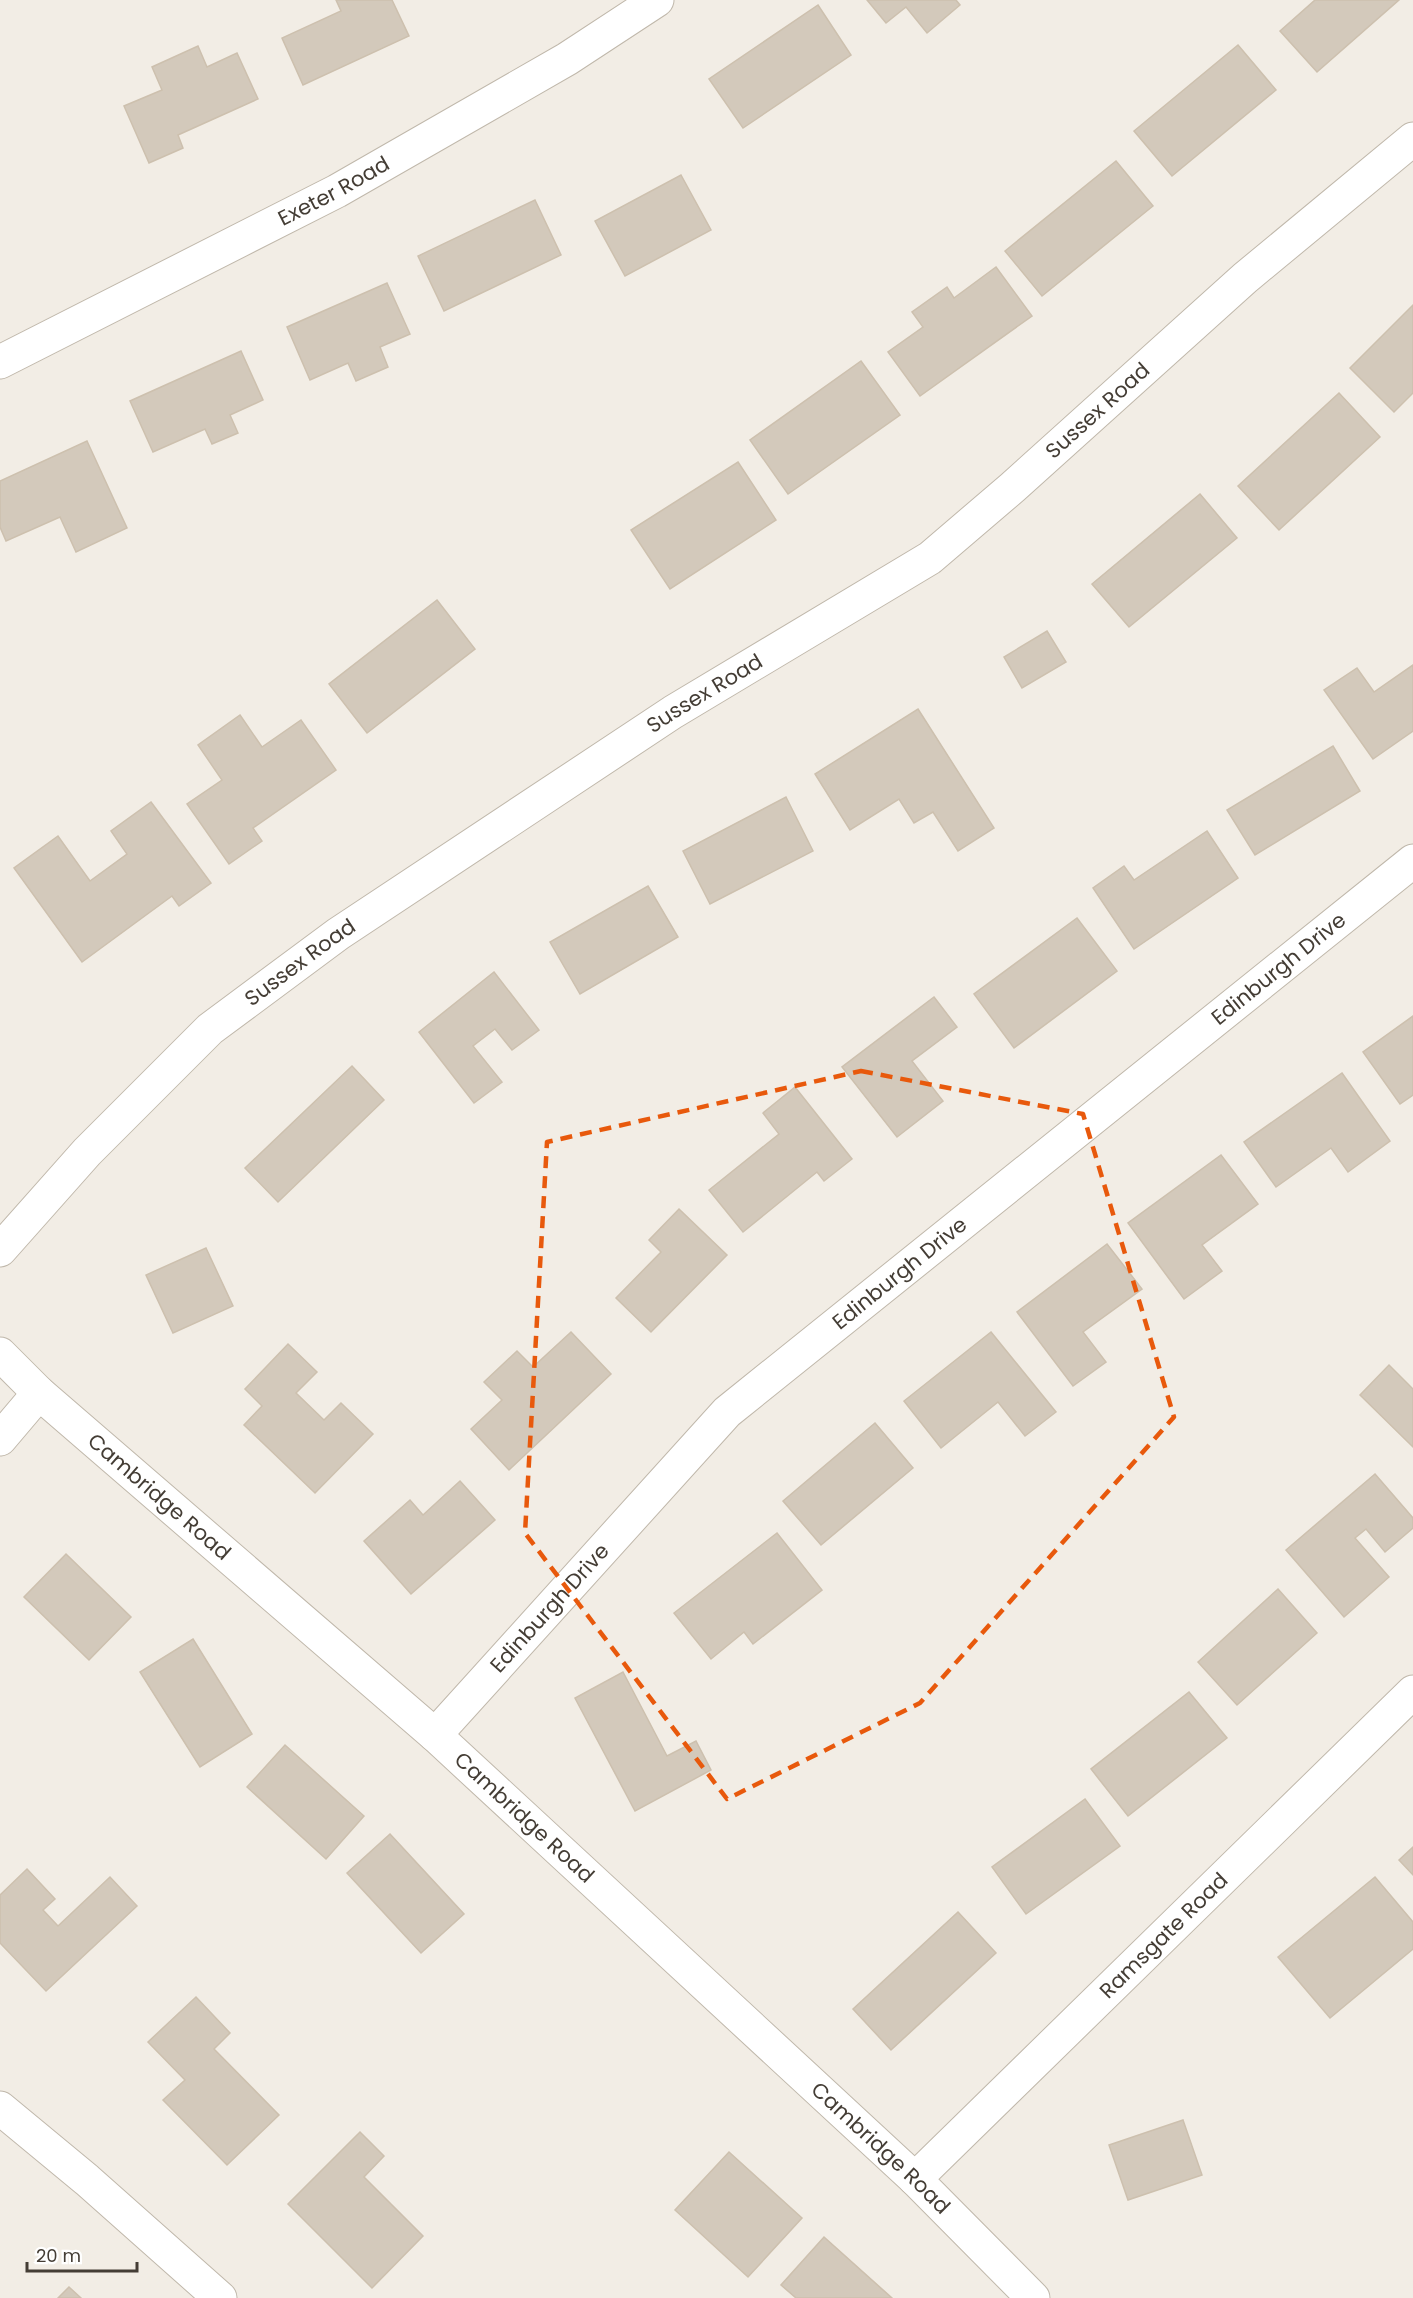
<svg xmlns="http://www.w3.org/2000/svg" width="1413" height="2298" font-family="Poppins,sans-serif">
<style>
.building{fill:#d3c9bb;stroke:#cdc0ae;stroke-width:1.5}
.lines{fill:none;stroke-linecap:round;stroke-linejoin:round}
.minor-casing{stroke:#c0b8ab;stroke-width:35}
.minor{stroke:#fff;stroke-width:33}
.marked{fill:none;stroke:#e8590c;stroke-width:4.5;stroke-dasharray:12 8;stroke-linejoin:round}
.labels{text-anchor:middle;stroke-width:4.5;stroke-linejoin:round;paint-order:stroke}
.street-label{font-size:21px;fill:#443d35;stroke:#fff}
</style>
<rect width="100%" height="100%" fill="#f2ede5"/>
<!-- building -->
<g class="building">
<polygon points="336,0 392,0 409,36 303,85 282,38 341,11"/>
<polygon points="867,0 956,0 960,5 927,33 906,7 886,23"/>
<polygon points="1315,0 1399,0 1317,72 1280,31"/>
<polygon points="818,5 851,55 743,128 709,79"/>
<polygon points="1238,45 1276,90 1172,176 1134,131"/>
<polygon points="198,46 207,67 237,53 258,99 178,135 183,148 149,163 124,106 162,90 152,67"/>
<polygon points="1116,161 1153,206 1042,296 1005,251"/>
<polygon points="681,175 711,230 625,276 595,221"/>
<polygon points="535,200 561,255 444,311 418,256"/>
<polygon points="996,267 1032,316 920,396 888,352 923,327 912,312 947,287 954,298"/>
<polygon points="387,283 410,334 380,347 388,367 356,381 348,363 310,380 287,327"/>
<polygon points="1413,305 1413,393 1394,412 1350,368"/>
<polygon points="241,351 263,400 230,415 238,433 212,444 205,429 153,452 130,401"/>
<polygon points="861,361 900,415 788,494 750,440"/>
<polygon points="1339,393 1380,437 1279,530 1238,486"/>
<polygon points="87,441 127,528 76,552 60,517 6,541 0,527 0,481"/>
<polygon points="738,462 776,520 670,589 631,530"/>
<polygon points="1200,494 1237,538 1129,627 1092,584"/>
<polygon points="437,600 475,649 367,733 329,684"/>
<polygon points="1047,631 1066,662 1022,688 1004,657"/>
<polygon points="1413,665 1413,731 1373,759 1324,690 1357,668 1374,692"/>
<polygon points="918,709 994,828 958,851 933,812 914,823 899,799 850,830 815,774"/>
<polygon points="240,715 262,747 301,720 336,770 253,828 262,841 229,864 187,804 222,780 198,745"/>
<polygon points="1333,746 1360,791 1255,855 1227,810"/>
<polygon points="786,797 813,851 710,904 683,851"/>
<polygon points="151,802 211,883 179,906 172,896 82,962 14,868 58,836 90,881 127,854 111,831"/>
<polygon points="1207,831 1238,878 1134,949 1093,888 1124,866 1134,880"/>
<polygon points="648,886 678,937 580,994 550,942"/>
<polygon points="1077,918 1117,971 1014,1048 974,994"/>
<polygon points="494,972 539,1030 512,1050 495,1029 473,1046 502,1082 474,1103 419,1032"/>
<polygon points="934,997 957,1027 912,1061 943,1101 897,1137 842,1067"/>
<polygon points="1413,1016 1413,1095 1400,1104 1363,1052"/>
<polygon points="352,1066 384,1100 278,1202 245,1168"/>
<polygon points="1342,1073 1390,1141 1348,1172 1331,1148 1276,1187 1244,1142"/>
<polygon points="795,1087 852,1159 824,1181 817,1172 743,1232 709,1190 779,1134 763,1113"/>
<polygon points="1221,1155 1258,1204 1202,1245 1222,1271 1184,1299 1128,1223"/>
<polygon points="679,1209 727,1255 651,1332 616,1298 661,1252 649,1240"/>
<polygon points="1107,1244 1142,1289 1083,1332 1106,1362 1073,1386 1017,1312"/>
<polygon points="206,1248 233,1306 173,1333 146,1275"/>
<polygon points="571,1332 611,1374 509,1470 471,1429 502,1400 484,1382 517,1351 533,1367"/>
<polygon points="991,1332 1056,1412 1025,1436 998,1402 941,1448 904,1401"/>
<polygon points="288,1344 317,1372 296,1393 324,1420 341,1403 373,1434 315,1493 244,1425 262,1406 245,1389"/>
<polygon points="1389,1365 1413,1389 1413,1447 1360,1395"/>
<polygon points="875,1423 913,1468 821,1545 783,1501"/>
<polygon points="1375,1474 1413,1518 1413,1528 1385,1552 1366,1529 1355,1538 1389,1577 1344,1617 1286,1550"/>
<polygon points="460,1481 495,1520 411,1594 364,1541 410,1500 423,1515"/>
<polygon points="777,1533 822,1590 753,1644 744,1632 711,1659 674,1613"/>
<polygon points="66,1554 131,1617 89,1660 24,1597"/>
<polygon points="1278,1589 1317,1633 1237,1705 1198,1662"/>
<polygon points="193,1639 252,1734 200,1767 140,1672"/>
<polygon points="623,1672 667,1756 696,1741 711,1770 635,1811 575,1698"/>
<polygon points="1189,1692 1227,1738 1128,1816 1091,1769"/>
<polygon points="285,1745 364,1816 326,1859 247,1787"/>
<polygon points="1085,1799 1120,1846 1026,1914 992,1867"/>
<polygon points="390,1834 464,1914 421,1953 347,1873"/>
<polygon points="1413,1847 1413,1875 1399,1860"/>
<polygon points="27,1869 55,1899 43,1910 58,1926 110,1877 137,1906 46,1991 0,1943 0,1895"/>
<polygon points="1375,1877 1413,1922 1413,1949 1330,2018 1278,1957"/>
<polygon points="958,1912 996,1953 891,2050 853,2009"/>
<polygon points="196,1997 230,2033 214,2049 279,2115 227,2165 163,2100 185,2080 148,2042"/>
<polygon points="1183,2120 1202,2175 1128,2200 1109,2145"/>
<polygon points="360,2132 384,2156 364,2177 423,2236 372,2288 288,2204"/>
<polygon points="729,2152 802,2218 748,2277 675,2210"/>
<polygon points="824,2237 892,2298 796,2298 781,2285"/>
<polygon points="69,2287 81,2298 58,2298"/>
</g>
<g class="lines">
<!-- minor casing -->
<g class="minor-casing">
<g id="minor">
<path id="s1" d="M0,362L337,191L567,59L657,0"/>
<path id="s2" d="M0,1250L87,1152L210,1029L338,934L673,712L930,558L1013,487L1245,278L1413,139"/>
<path id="s3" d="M0,1354L39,1393L435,1735L915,2179L1033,2298"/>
<polyline points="0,1439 39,1393"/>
<path id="s4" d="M435,1735L727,1412L1413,861"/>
<polyline points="0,2108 87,2180 220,2298"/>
<path id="s5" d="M915,2179L1413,1692"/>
</g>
</g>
<!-- minor -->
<use href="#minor" class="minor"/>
</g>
<!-- marked area -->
<path class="marked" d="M861,1071L1083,1114L1174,1417L920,1703L727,1799L525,1533L547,1142Z"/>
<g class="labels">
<!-- street labels -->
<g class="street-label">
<text dy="7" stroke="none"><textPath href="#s1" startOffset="375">Exeter Road</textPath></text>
<text dy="7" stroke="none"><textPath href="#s2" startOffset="1389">Sussex Road</textPath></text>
<text dy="7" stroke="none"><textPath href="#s2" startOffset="903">Sussex Road</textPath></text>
<text dy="7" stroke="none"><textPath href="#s2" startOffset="417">Sussex Road</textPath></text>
<text dy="7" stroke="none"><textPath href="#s4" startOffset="1143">Edinburgh Drive</textPath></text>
<text dy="7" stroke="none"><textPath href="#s4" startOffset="657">Edinburgh Drive</textPath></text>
<text dy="7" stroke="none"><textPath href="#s3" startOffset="214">Cambridge Road</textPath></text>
<text dy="7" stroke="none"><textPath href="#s4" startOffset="171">Edinburgh Drive</textPath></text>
<text dy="7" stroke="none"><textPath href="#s3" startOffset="700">Cambridge Road</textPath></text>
<text dy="7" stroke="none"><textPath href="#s5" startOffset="348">Ramsgate Road</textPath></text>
<text dy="7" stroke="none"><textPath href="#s3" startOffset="1186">Cambridge Road</textPath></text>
</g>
</g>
<!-- scale -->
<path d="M27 2262v9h110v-9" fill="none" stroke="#443d35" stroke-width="3"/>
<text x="36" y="2262" font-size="18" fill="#443d35" stroke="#ffffff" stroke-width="4.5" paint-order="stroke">20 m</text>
</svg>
